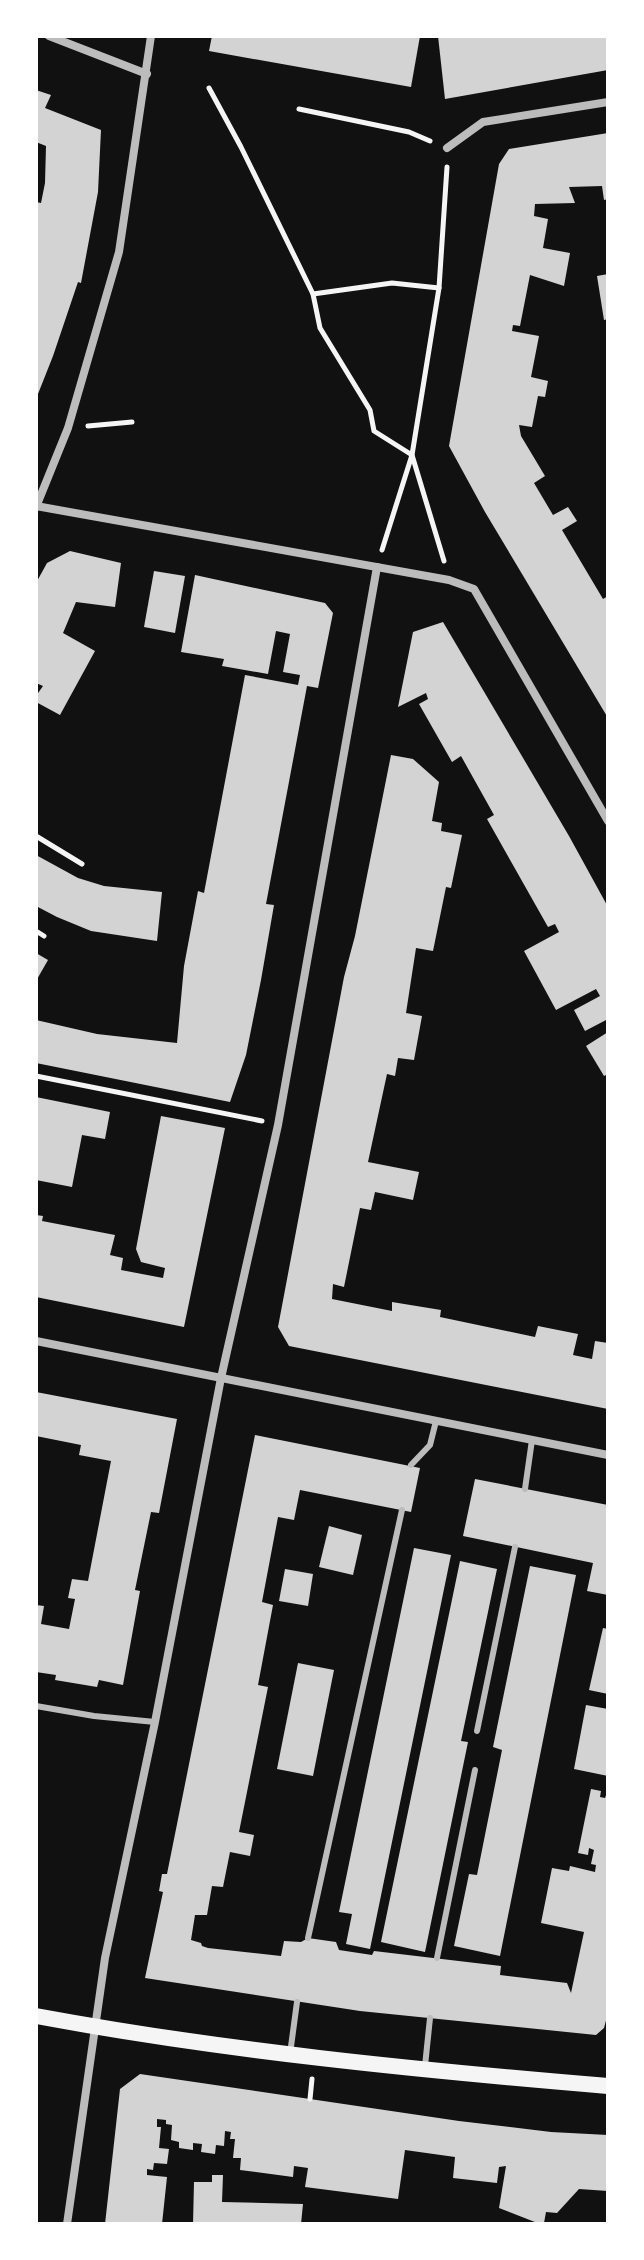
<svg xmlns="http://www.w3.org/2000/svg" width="644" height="2260" font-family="Commissioner,sans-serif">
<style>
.building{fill:#d3d3d3}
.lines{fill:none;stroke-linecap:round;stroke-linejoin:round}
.path{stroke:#f5f5f5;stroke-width:5}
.service{stroke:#bcbcbc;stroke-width:6}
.minor{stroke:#bcbcbc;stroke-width:8}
.secondary{stroke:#f5f5f5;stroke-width:16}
</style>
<rect width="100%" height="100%" fill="#111"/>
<!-- building -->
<g class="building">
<polygon points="212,36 420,36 411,87 209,51"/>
<polygon points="438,36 608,36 608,70 445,99"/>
<polygon points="36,90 51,95 45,108 101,130 98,192 81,283 78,282 53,356 36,399 36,202 41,203 45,183 46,146 36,142"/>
<polygon points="608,133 608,199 604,200 602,186 569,187 575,203 535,204 534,216 548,219 543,248 570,253 564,286 530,275 520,326 513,325 512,331 539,336 531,377 548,381 545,397 538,396 532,427 519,425 521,436 545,476 534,483 553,515 568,507 577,521 562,530 603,599 608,596 608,718 485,512 449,446 499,164 509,149"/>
<polygon points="608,274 608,319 604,320 597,276"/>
<polygon points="70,551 121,563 115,607 76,602 63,633 95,651 60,715 36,702 36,696 43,686 36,683 36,583 47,563"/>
<polygon points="154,571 185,576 175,633 144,627"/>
<polygon points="195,575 325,603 333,613 318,688 307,686 266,904 274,905 261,980 246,1055 230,1102 36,1063 36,1020 97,1034 177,1043 184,966 198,891 204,893 245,675 298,685 300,675 283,672 290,634 276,631 268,674 222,666 224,659 181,652"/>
<polygon points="443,622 569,836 608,907 608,1019 585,1031 574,1010 600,996 596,989 556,1010 524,951 559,932 555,924 548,927 487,819 494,815 461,756 452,762 419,704 428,699 426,693 398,707 413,632"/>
<polygon points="391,755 413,759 439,782 432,821 442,823 441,831 462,835 451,888 446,887 433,951 416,948 406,1013 422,1016 414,1060 398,1058 395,1076 387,1074 368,1162 419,1172 413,1200 375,1192 371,1210 360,1208 344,1287 333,1284 332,1299 392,1311 392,1302 441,1310 440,1317 535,1337 538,1326 578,1334 573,1355 592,1359 595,1341 608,1343 608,1409 289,1346 278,1327 344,977 355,936"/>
<polygon points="36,855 78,878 104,886 162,892 157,941 91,931 57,917 36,906"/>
<polygon points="36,953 48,960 36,981"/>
<polygon points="608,1032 608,1074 604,1076 586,1046"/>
<polygon points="36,1097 110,1112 105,1139 82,1135 72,1187 36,1180"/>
<polygon points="161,1116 225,1128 184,1327 36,1297 36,1215 43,1216 42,1221 115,1235 110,1255 123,1258 121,1270 163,1278 165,1268 141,1262 136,1249"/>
<polygon points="36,1392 177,1419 159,1513 151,1512 135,1590 140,1591 123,1685 99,1680 97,1687 55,1680 56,1675 36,1672 36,1605 44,1606 41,1624 69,1629 75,1599 68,1598 72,1579 88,1581 111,1461 79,1455 81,1445 36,1436"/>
<polygon points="255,1435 420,1468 411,1512 300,1490 294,1520 278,1517 262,1602 273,1605 258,1685 268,1687 239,1832 254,1835 250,1856 230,1852 223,1887 212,1886 207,1915 195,1915 191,1940 201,1943 202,1946 208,1948 281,1956 284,1941 301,1942 308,1938 336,1942 339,1950 372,1955 374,1951 501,1966 500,1975 567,1983 571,1993 584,1932 541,1923 552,1868 569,1871 570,1866 595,1872 596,1865 591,1864 594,1850 589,1848 588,1855 578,1853 591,1789 601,1791 600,1797 605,1798 608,1790 608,2013 604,2028 596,2035 360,2011 145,1978 163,1892 159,1891 162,1874 167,1874"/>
<polygon points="475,1479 608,1505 608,1595 587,1591 593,1563 463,1536"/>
<polygon points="329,1526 362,1535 353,1575 319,1567"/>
<polygon points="414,1548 451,1555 370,1949 346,1944 352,1914 339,1912"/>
<polygon points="460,1561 497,1569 461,1741 468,1742 425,1952 381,1942"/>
<polygon points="530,1566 576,1575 500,1956 454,1946 469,1874 477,1875 502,1750 493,1747"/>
<polygon points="285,1569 313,1574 308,1606 279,1601"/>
<polygon points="603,1628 608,1629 608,1694 589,1690"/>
<polygon points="298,1663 334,1670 313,1776 277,1769"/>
<polygon points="586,1705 608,1709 608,1776 574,1769"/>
<polygon points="140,2074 459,2121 551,2132 608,2135 608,2191 579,2189 557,2213 546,2212 544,2223 540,2224 499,2208 506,2166 499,2167 497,2183 453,2178 455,2157 405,2150 398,2199 305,2187 308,2168 294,2166 293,2177 240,2170 241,2158 233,2158 235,2139 230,2139 231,2132 225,2131 224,2146 216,2145 215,2154 201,2152 202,2144 193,2143 193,2150 179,2148 179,2142 171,2140 172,2125 166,2124 166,2120 157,2119 157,2127 161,2127 159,2148 169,2149 167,2164 154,2163 153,2170 147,2169 147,2175 167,2177 162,2224 105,2224 120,2089"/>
<polygon points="212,2175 223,2175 222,2202 303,2204 301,2224 193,2224 194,2182 212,2182"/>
</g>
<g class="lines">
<!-- path -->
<g class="path">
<polyline points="209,88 241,147 313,294 320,328 370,410 374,431 412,455 444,561"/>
<polyline points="299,109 409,132 430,141"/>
<polyline points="313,294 392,283 439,288"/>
<polyline points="88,426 132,422"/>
<polyline points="382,550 412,455 439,288 447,167"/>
<polyline points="36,836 82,864"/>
<polyline points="36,931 44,936"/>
<polyline points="36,1076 262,1121"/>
<polyline points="310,2099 312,2079"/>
</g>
<!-- service -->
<g class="service">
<polyline points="411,1465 430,1445 436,1421"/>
<polyline points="525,1489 532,1440"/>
<polyline points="36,1706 94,1716 155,1722"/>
<polyline points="477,1731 515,1547"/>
<polyline points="308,1938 402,1510"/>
<polyline points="437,1958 475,1770"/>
<polyline points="290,2054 297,2002"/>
<polyline points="425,2066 430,2018"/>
</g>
<!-- minor -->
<g class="minor">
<polyline points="49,36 147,74"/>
<polyline points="447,148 483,122 608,102"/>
<polyline points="36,506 449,580 474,589 608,821"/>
<polyline points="36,507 68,428 119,252 151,36"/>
<polyline points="36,1341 608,1455"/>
<polyline points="67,2224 105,1958 155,1722 221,1378 278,1125 377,567"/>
</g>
<!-- secondary -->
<path class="secondary" d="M36,2016C225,2051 416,2070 608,2086"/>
</g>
<!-- border -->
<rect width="644" height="2260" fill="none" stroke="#ffffff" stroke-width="76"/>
</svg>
